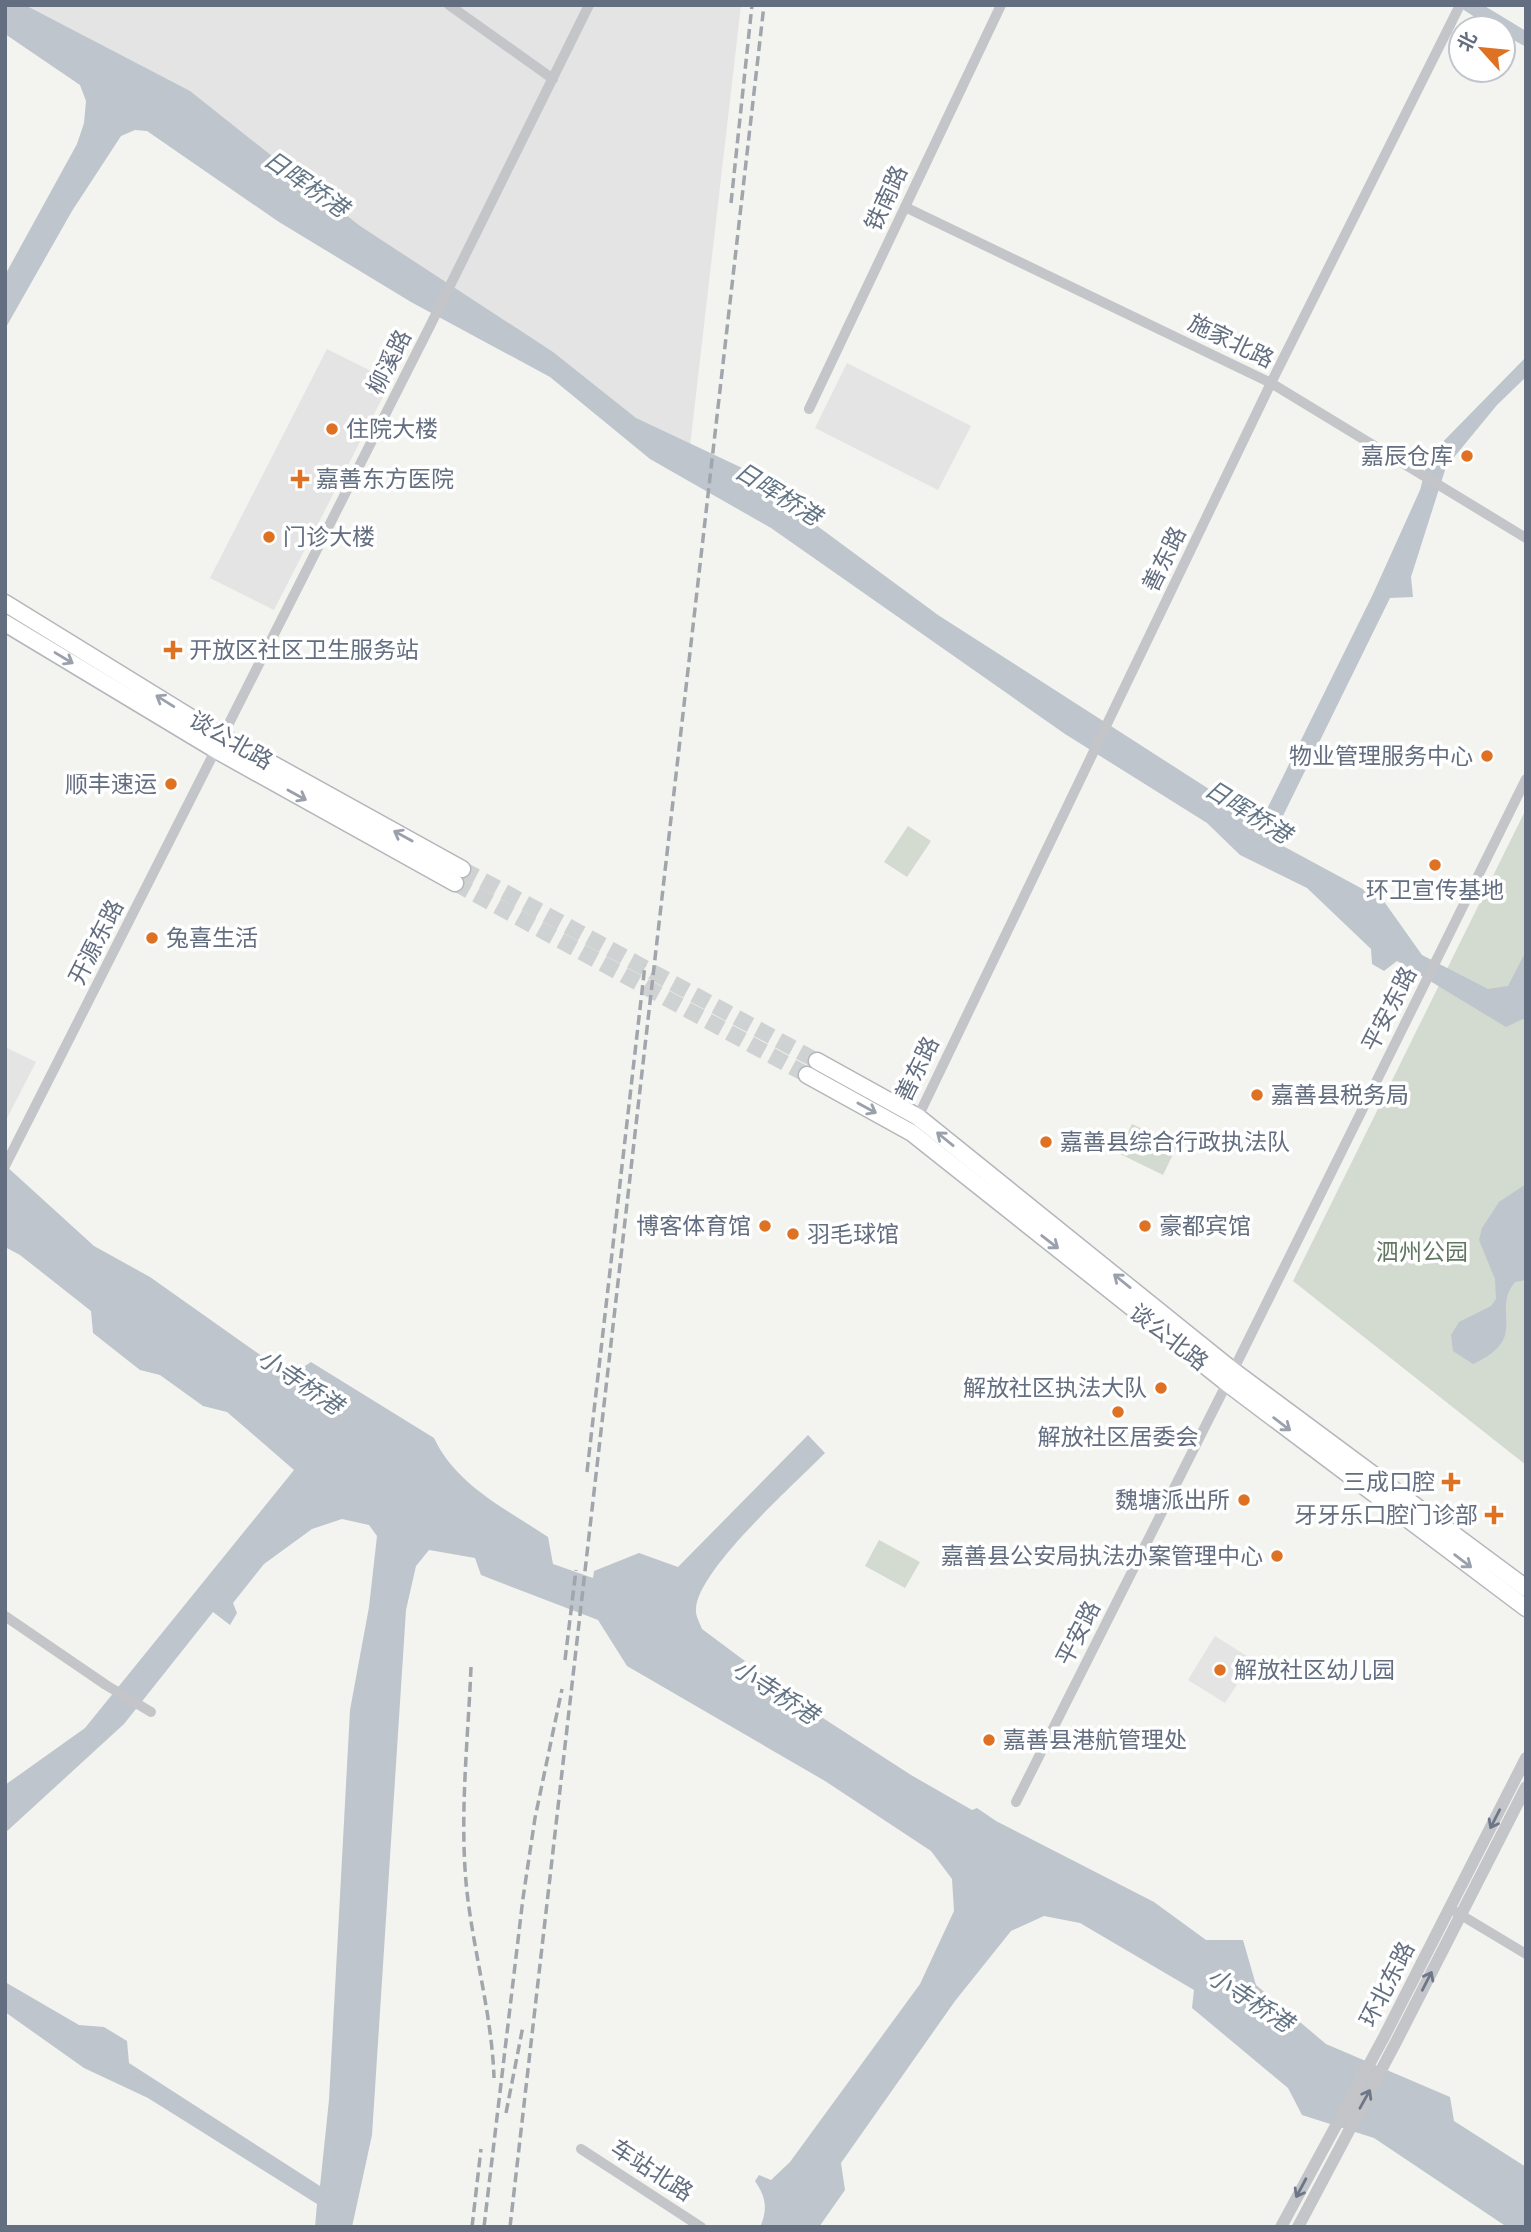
<svg xmlns="http://www.w3.org/2000/svg" width="1531" height="2232" font-family="'IBM Plex Sans','Noto Sans SC',sans-serif">
<style>
.built{fill:#e3e4e3}
.green{fill:#d3dad0}
.water{fill:#bec5cc}
.lines{fill:none;stroke-linecap:round;stroke-linejoin:round}
.primary-tunnel{stroke:#cfd2d3;stroke-width:16;stroke-dasharray:16 8;stroke-linecap:butt}
.primary-casing{stroke:#b4b6bb;stroke-width:19}
.minor{stroke:#c3c5c9;stroke-width:10}
.tertiary{stroke:#c3c5c9;stroke-width:12}
.primary{stroke:#fff;stroke-width:16}
.rail{stroke:#a1a5ac;stroke-width:3.5;stroke-dasharray:10 5;stroke-linecap:butt}
.oneway{stroke:#9aa1ac}
.oneway2{stroke:#6d7787}
.poi-dot{fill:#df7123;stroke:#fff;stroke-width:2.5}
.labels{text-anchor:middle;stroke-width:7;stroke-linejoin:round;paint-order:stroke}
.street-label{font-size:23px;fill:#636e80;stroke:#fff}
.poi-label{font-size:23px;fill:#636e80;stroke:#fff;text-anchor:start}
.park-label{font-size:23px;fill:#627762;stroke:#fff}
.water-label{font-size:24px;font-style:italic;fill:#637585;stroke:#fff}
</style>
<rect width="100%" height="100%" fill="#f3f4ef"/>
<!-- built -->
<g class="built">
<polygon points="22,5 741,5 690,446 643,423"/>
<polygon points="327,349 391,381 274,610 210,578"/>
<polygon points="847,363 971,426 938,490 815,428"/>
<polygon points="5,1047 36,1062 5,1122"/>
<polygon points="1215,1636 1253,1660 1225,1703 1188,1680"/>
</g>
<!-- green -->
<g class="green">
<polygon points="1526,809 1526,1465 1293,1281"/>
<polygon points="908,826 931,841 907,877 884,862"/>
<polygon points="1132,1124 1177,1146 1163,1175 1118,1153"/>
<polygon points="879,1540 920,1562 905,1588 865,1566"/>
</g>
<!-- water -->
<g class="water">
<polygon points="5,5 25,5 190,91 360,226 553,352 636,418 755,474 778,497 938,615 1251,816 1266,811 1373,594 1420,490 1429,456 1526,357 1526,377 1497,405 1446,467 1411,577 1413,597 1390,598 1277,828 1283,846 1383,900 1422,955 1488,989 1508,986 1526,951 1526,1021 1523,1019 1506,1027 1397,961 1384,971 1372,964 1371,949 1307,888 1240,855 1207,823 1065,734 771,528 650,459 550,377 411,302 279,222 147,131 135,130 121,136 72,211 5,329 5,275 77,144 84,123 86,101 80,85 5,34"/>
<polygon points="1456,5 1483,5 1526,31 1526,47 1503,34 1503,28 1492,28"/>
<path d="M5,1165L94,1246L150,1277L290,1376L311,1362L434,1438C456,1485 506,1509 548,1537L553,1564L593,1578L594,1571L639,1553L678,1567L808,1435L825,1453C796,1483 697,1570 696,1609C695,1615 700,1623 702,1629L812,1711L911,1775L972,1810L977,1808L996,1821L1154,1902L1206,1940H1243L1256,1985L1326,2044L1450,2097L1454,2121L1526,2167V2227H1507L1374,2138L1302,2115L1288,2088L1192,2008L1194,1990L1080,1923L1044,1916L1011,1931L955,2001L841,2163L845,2190L819,2227H760C768,2209 766,2197 755,2181L759,2175L771,2180L790,2162L920,1984L954,1911L952,1879L931,1851L825,1781L627,1666L598,1620L481,1575L475,1558L429,1550L416,1566L406,1610L372,2135L352,2227H315L317,2204L148,2098L84,2068L5,2012V1982L79,2025L104,2027L127,2041L129,2063L320,2186L329,2100L350,1710L369,1607L377,1536L369,1525L342,1519L312,1529L264,1564L233,1603L237,1613L230,1625L213,1612L124,1724L5,1833V1785L85,1728L294,1470L227,1412L203,1406L160,1375L140,1370L93,1333L91,1311L20,1255L5,1247Z"/>
<path d="M1526,1184V1280L1515,1282C1490,1312 1531,1338 1473,1364L1453,1351L1451,1335L1459,1322L1491,1306L1496,1299L1495,1279L1479,1240L1482,1228L1499,1202Z"/>
</g>
<g class="lines">
<!-- primary-tunnel -->
<g class="primary-tunnel">
<polyline points="462,869 817,1061"/>
<polyline points="455,883 807,1075"/>
</g>
<!-- primary casing -->
<g class="primary-casing">
<g id="primary">
<polyline points="5,603 211,730 462,869"/>
<polyline points="5,623 216,750 455,883"/>
<polyline points="817,1061 918,1117 1232,1370 1526,1588"/>
<polyline points="807,1075 912,1133 1227,1383 1526,1608"/>
</g>
</g>
<!-- minor -->
<g class="minor">
<polyline points="449,5 553,79"/>
<polyline points="905,207 1271,383 1526,538"/>
<polyline points="809,409 1001,5"/>
<polyline points="916,1121 1271,383 1460,5"/>
<polyline points="5,1166 429,328 589,5"/>
<polyline points="5,1616 106,1685 151,1712"/>
<polyline points="1016,1802 1227,1383 1526,779"/>
<polyline points="1456,1912 1526,1954"/>
<polyline points="581,2149 701,2227"/>
</g>
<!-- tertiary -->
<g class="tertiary">
<polyline points="1281,2227 1384,2037 1526,1758"/>
<polyline points="1298,2227 1396,2042 1526,1787"/>
</g>
<!-- primary -->
<use href="#primary" class="primary"/>
<!-- rail -->
<g class="rail">
<polyline points="731,203 752,5"/>
<polyline points="587,1472 645,965"/>
<polyline points="565,1660 576,1570"/>
<path d="M471,1667C468,1741 459,1819 467,1892C474,1954 492,2016 494,2078"/>
<polyline points="506,2113 523,2026"/>
<polyline points="472,2227 481,2149"/>
<polyline points="484,2227 523,1898 535,1818 562,1689"/>
<polyline points="510,2227 764,5"/>
</g>
</g>
<!-- one-way arrows -->
<defs><path id="oneway-shaft" d="M-6 0H5M1.5-3L5.5 0L1.5 3" fill="none" stroke-width="1.6" stroke-linecap="round" stroke-linejoin="round" transform="scale(1.75)"/></defs>
<g class="oneway">
<use href="#oneway-shaft" transform="translate(64 658) rotate(31)"/>
<use href="#oneway-shaft" transform="translate(165 701) rotate(-148)"/>
<use href="#oneway-shaft" transform="translate(297 795) rotate(29)"/>
<use href="#oneway-shaft" transform="translate(403 836) rotate(-151)"/>
<use href="#oneway-shaft" transform="translate(867 1108) rotate(29)"/>
<use href="#oneway-shaft" transform="translate(945 1139) rotate(-141)"/>
<use href="#oneway-shaft" transform="translate(1050 1242) rotate(38)"/>
<use href="#oneway-shaft" transform="translate(1122 1281) rotate(-141)"/>
<use href="#oneway-shaft" transform="translate(1282 1424) rotate(37)"/>
<use href="#oneway-shaft" transform="translate(1463 1561) rotate(37)"/>
</g>
<g class="oneway2">
<use href="#oneway-shaft" transform="translate(1495 1819) rotate(117)"/>
<use href="#oneway-shaft" transform="translate(1427 1981) rotate(-63)"/>
<use href="#oneway-shaft" transform="translate(1365 2099) rotate(-61)"/>
<use href="#oneway-shaft" transform="translate(1301 2188) rotate(118)"/>
</g>
<!-- markers -->
<g class="poi-dot">
<circle cx="332" cy="429" r="7"/>
<circle cx="1467" cy="456" r="7"/>
<path d="M296.5 468.5h7v7h7v7h-7v7h-7v-7h-7v-7h7z"/>
<circle cx="269" cy="537" r="7"/>
<path d="M169.5 639.5h7v7h7v7h-7v7h-7v-7h-7v-7h7z"/>
<circle cx="1487" cy="756" r="7"/>
<circle cx="171" cy="784" r="7"/>
<circle cx="1435" cy="865" r="7"/>
<circle cx="152" cy="938" r="7"/>
<circle cx="1257" cy="1095" r="7"/>
<circle cx="1046" cy="1142" r="7"/>
<circle cx="765" cy="1226" r="7"/>
<circle cx="1145" cy="1226" r="7"/>
<circle cx="793" cy="1234" r="7"/>
<circle cx="1161" cy="1388" r="7"/>
<circle cx="1118" cy="1412" r="7"/>
<path d="M1447.5 1471.5h7v7h7v7h-7v7h-7v-7h-7v-7h7z"/>
<circle cx="1244" cy="1500" r="7"/>
<path d="M1490.5 1504.5h7v7h7v7h-7v7h-7v-7h-7v-7h7z"/>
<circle cx="1277" cy="1556" r="7"/>
<circle cx="1220" cy="1670" r="7"/>
<circle cx="989" cy="1740" r="7"/>
</g>
<g class="labels">
<!-- street labels -->
<g class="street-label">
<text transform="translate(886 198) rotate(-65)" y="8">铁南路</text>
<text transform="translate(1231 341) rotate(26)" y="8">施家北路</text>
<text transform="translate(389 362) rotate(-63)" y="8">柳溪路</text>
<text transform="translate(1164 559) rotate(-64)" y="8">善东路</text>
<text transform="translate(231 740) rotate(30)" y="8">谈公北路</text>
<text transform="translate(96 942) rotate(-63)" y="8">开源东路</text>
<text transform="translate(1389 1009) rotate(-63)" y="8">平安东路</text>
<text transform="translate(917 1069) rotate(-64)" y="8">善东路</text>
<text transform="translate(1169 1337) rotate(38)" y="8">谈公北路</text>
<text transform="translate(1078 1633) rotate(-63)" y="8">平安路</text>
<text transform="translate(1387 1984) rotate(-63)" y="8">环北东路</text>
<text transform="translate(652 2170) rotate(33)" y="8">车站北路</text>
</g>
<!-- poi labels -->
<g class="poi-label">
<text x="346" y="437">住院大楼</text>
<text x="1453" y="464" text-anchor="end">嘉辰仓库</text>
<text x="316" y="487">嘉善东方医院</text>
<text x="283" y="545">门诊大楼</text>
<text x="189" y="658">开放区社区卫生服务站</text>
<text x="1473" y="764" text-anchor="end">物业管理服务中心</text>
<text x="157" y="792" text-anchor="end">顺丰速运</text>
<text x="1435" y="898" text-anchor="middle">环卫宣传基地</text>
<text x="166" y="946">兔喜生活</text>
<text x="1271" y="1103">嘉善县税务局</text>
<text x="1060" y="1150">嘉善县综合行政执法队</text>
<text x="751" y="1234" text-anchor="end">博客体育馆</text>
<text x="1159" y="1234">豪都宾馆</text>
<text x="807" y="1242">羽毛球馆</text>
<text x="1147" y="1396" text-anchor="end">解放社区执法大队</text>
<text x="1118" y="1445" text-anchor="middle">解放社区居委会</text>
<text x="1435" y="1490" text-anchor="end">三成口腔</text>
<text x="1230" y="1508" text-anchor="end">魏塘派出所</text>
<text x="1478" y="1523" text-anchor="end">牙牙乐口腔门诊部</text>
<text x="1263" y="1564" text-anchor="end">嘉善县公安局执法办案管理中心</text>
<text x="1234" y="1678">解放社区幼儿园</text>
<text x="1003" y="1748">嘉善县港航管理处</text>
</g>
<!-- park labels -->
<g class="park-label">
<text x="1422" y="1260">泗州公园</text>
</g>
<!-- water labels -->
<g class="water-label">
<text transform="translate(306 184) rotate(35)" y="8">日晖桥港</text>
<text transform="translate(778 494) rotate(32)" y="8">日晖桥港</text>
<text transform="translate(1248 812) rotate(32)" y="8">日晖桥港</text>
<text transform="translate(300 1382) rotate(34)" y="8">小寺桥港</text>
<text transform="translate(775 1692) rotate(33)" y="8">小寺桥港</text>
<text transform="translate(1250 2000) rotate(33)" y="8">小寺桥港</text>
</g>
</g>
<!-- border -->
<rect width="1531" height="2232" fill="none" stroke="#636e80" stroke-width="14"/>
<!-- north arrow -->
<g transform="translate(1482 49) rotate(297)"><circle r="33" fill="#ffffff" stroke="#c1c5cc" stroke-width="2"/>
<path d="M0-5L12 26L0 18L-12 26Z" fill="#df7123"/>
<text y="-10" font-size="19" font-weight="bold" text-anchor="middle" fill="#636e80">北</text>
</g>
</svg>
